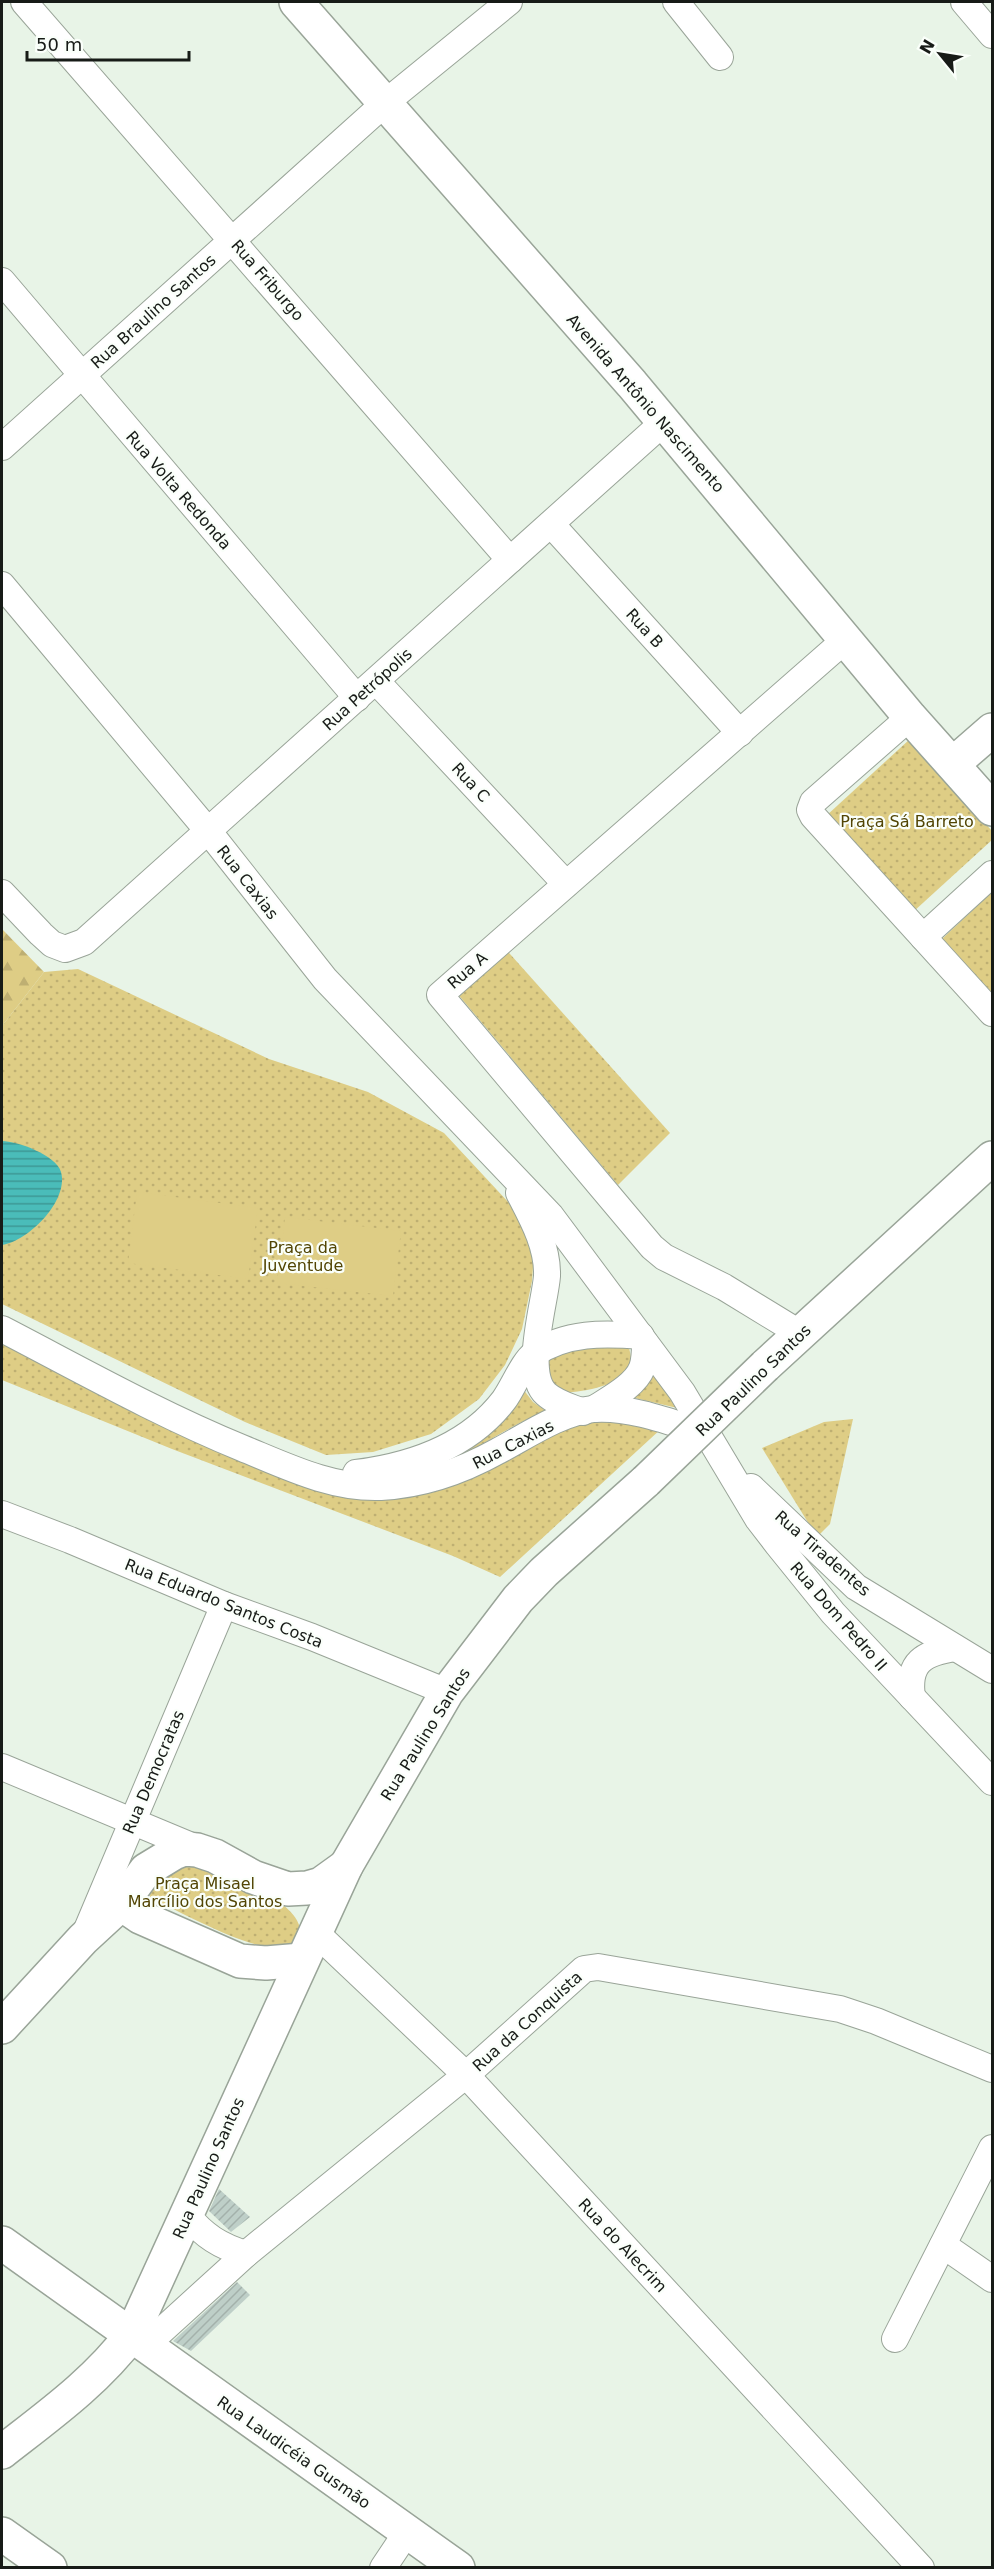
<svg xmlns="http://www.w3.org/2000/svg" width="994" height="2569" font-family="'DejaVu Sans',sans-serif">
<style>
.forest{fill:url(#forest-firs)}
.park{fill:url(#park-dots)}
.garden{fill:#decd85}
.water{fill:url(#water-rules)}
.building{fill:url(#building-hatch)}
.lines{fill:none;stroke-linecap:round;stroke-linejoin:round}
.street-casing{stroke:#99a498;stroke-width:28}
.secondary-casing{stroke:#99a498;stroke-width:36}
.street{stroke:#fff;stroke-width:26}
.secondary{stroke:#fff;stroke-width:33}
.secondary-bridge-casing{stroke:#99a498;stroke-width:36;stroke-linecap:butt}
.secondary-bridge{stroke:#fff;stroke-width:33}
.labels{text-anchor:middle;stroke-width:4.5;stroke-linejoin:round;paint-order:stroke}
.street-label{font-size:16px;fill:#171b17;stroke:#fafffa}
.park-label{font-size:16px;fill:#524504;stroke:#fafffa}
</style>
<defs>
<pattern id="forest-firs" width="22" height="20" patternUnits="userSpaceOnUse" patternTransform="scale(1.5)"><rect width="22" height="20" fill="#decd85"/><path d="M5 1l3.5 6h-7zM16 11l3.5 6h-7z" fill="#beaf72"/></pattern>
<pattern id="park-dots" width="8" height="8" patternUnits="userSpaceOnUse" patternTransform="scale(1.5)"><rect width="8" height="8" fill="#decd85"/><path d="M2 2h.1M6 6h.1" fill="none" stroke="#beaf72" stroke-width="1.8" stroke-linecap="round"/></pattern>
<pattern id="water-rules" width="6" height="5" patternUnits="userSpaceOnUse" patternTransform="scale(1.5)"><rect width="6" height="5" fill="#4abcb9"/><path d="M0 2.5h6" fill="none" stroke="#3d9895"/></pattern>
<pattern id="building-hatch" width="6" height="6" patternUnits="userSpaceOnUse" patternTransform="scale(1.5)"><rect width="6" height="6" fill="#becfc8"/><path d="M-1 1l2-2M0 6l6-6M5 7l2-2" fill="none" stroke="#a3b1ab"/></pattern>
</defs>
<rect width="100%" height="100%" fill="#e8f4e7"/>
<!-- forest -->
<polygon class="forest" points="2,929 44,972 2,1026"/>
<!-- park -->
<g class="park">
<polygon points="910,739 992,831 992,840 913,912 826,816"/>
<polygon points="992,892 992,993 942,939"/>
<polygon points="502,945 670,1133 618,1185 456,992"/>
<polygon points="78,969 269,1059 368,1092 444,1133 522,1217 534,1253 532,1281 522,1329 505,1365 479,1399 431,1434 373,1452 326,1455 245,1422 2,1304 2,1026 44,972"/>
<path d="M627,1342C630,1350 633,1361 629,1370C621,1385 574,1395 558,1392C552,1391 547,1385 542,1381L544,1351Z"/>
<polygon points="2,1343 348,1493 543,1431 608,1415 662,1428 500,1577 453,1556 172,1449 2,1380"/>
<polygon points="650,1362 686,1410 626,1396"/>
<path d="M523,1389L533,1402L546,1411C510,1425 479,1448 444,1464Z"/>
<polygon points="853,1419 830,1524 817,1537 762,1448 824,1422"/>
<path d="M190,1859C215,1869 291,1897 299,1925C300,1928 299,1935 299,1939C294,1943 289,1947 283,1948C249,1951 184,1913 152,1899L147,1892L152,1875Z"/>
</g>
<!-- garden -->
<g class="garden">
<polygon points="137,1192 258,1208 248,1279 128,1263"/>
<polygon points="285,1217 401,1231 393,1296 277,1283"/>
</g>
<!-- water -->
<path class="water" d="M2,1141C17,1141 56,1155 61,1172C69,1201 28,1241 2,1245Z"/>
<!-- building -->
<g class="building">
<polygon points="219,2189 250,2217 231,2232 209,2211"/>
<polygon points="237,2282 250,2295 191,2351 173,2341"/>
</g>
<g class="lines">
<!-- street casing -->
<g class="street-casing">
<g id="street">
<polyline points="24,2 510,560"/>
<polyline points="676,2 720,57"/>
<polyline points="964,2 992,35"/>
<polyline points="2,281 357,698"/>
<polyline points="2,447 385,103 509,2"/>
<polyline points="551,524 740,733"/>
<polyline points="2,585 209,832 325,979 551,1216 682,1392 758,1519 778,1545 833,1613 992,1782"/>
<polyline points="376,681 566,884"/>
<polyline points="910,717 813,802 810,810 813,816 992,1013"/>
<polyline points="2,893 41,934 52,944 65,949 84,942 664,422"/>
<polyline points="923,937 992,874"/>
<path d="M519,1193C532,1218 548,1246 547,1276C545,1303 523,1373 546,1394C556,1403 571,1407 583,1412"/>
<path d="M2,1329C81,1370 159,1414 242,1448C286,1466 332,1489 381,1487C423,1485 462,1471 498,1451C525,1437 561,1412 593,1409C631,1406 673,1423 708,1434"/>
<polyline points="801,1334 724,1287 664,1257 652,1247 440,995 845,640"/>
<path d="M594,1409C609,1399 635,1386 642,1368C645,1360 645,1351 645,1343"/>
<path d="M356,1473C411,1466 469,1446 504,1400C513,1388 523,1362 534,1354C566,1332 604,1333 641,1336"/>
<polyline points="751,1487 856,1587 992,1670"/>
<polyline points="2,1514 70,1540 224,1605 312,1637 447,1692"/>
<path d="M912,1697C907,1662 924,1653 955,1648"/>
<polyline points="2,1767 201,1850"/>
<polyline points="315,1932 466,2075 921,2568"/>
<polyline points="85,1934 224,1605"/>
<path d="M187,2215C204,2236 220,2246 246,2254"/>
<polyline points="943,2245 992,2279"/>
<polyline points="895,2339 992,2148"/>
<polyline points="146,2345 246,2254 466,2075 584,1969 598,1967 840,2009 876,2021 992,2069"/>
<polyline points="383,2568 407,2532"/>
</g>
</g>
<!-- secondary casing -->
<g class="secondary-casing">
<g id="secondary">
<polyline points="296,2 632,384 910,717 992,809"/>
<polyline points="953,764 992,730"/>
<polyline points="765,1366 992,1158"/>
<polyline points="121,1904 140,1917 240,1961 266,1963 302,1960"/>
<polyline points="2,2027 83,1939 121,1904 146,1870 174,1853 184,1849 197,1850 215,1856 253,1877 288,1889 307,1888 321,1884 346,1866"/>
<polyline points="2,2243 458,2568"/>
<path d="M2,2452C48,2416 96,2382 132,2334L346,1866L447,1692L518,1599L544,1572L646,1481"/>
<polyline points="2,2534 50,2568"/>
</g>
</g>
<!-- street -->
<use href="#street" class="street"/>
<!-- secondary -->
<use href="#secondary" class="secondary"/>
<!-- secondary-bridge casing -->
<g class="secondary-bridge-casing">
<polyline id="secondary-bridge" points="646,1481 765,1366"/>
</g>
<!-- secondary-bridge -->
<use href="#secondary-bridge" class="secondary-bridge"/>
</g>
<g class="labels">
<!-- street labels -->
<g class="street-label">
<text transform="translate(268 280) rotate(49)" y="6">Rua Friburgo</text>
<text transform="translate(153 311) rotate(-42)" y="6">Rua Braulino Santos</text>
<text transform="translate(646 403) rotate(49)" y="6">Avenida Antônio Nascimento</text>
<text transform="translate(179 490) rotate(49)" y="6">Rua Volta Redonda</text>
<text transform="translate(645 628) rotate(48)" y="6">Rua B</text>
<text transform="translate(367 689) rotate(-42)" y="6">Rua Petrópolis</text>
<text transform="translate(471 782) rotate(47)" y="6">Rua C</text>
<text transform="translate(248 882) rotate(52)" y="6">Rua Caxias</text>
<text transform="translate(467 970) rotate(-41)" y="6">Rua A</text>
<text transform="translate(753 1380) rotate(-44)" y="6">Rua Paulino Santos</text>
<text transform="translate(513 1444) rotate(-27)" y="6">Rua Caxias</text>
<text transform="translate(823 1553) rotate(41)" y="6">Rua Tiradentes</text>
<text transform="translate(224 1603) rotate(22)" y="6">Rua Eduardo Santos Costa</text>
<text transform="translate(839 1616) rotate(49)" y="6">Rua Dom Pedro II</text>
<text transform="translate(425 1734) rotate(-58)" y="6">Rua Paulino Santos</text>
<text transform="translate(153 1772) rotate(-67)" y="6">Rua Democratas</text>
<text transform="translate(527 2021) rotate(-42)" y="6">Rua da Conquista</text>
<text transform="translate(208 2168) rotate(-66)" y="6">Rua Paulino Santos</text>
<text transform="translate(623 2245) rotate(47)" y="6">Rua do Alecrim</text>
<text transform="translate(294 2452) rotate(35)" y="6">Rua Laudicéia Gusmão</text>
</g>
<!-- park labels -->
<g class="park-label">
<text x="907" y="827">Praça Sá Barreto</text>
<text x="303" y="1253">Praça da<tspan x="303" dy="18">Juventude</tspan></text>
<text x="205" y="1889">Praça Misael<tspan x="205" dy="18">Marcílio dos Santos</tspan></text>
</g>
</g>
<!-- border -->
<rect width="994" height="2569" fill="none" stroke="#171b17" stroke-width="6"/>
<!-- north arrow -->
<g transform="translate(940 54) rotate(300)" stroke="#fafffa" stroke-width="4.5" paint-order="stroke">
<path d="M0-4.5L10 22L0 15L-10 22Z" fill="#171b17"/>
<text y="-9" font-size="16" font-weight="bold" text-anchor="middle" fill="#171b17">N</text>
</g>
<!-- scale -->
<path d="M27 51v9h162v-9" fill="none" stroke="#171b17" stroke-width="3"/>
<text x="36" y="51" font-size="18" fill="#171b17" stroke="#fafffa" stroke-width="4.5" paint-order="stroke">50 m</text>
</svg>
